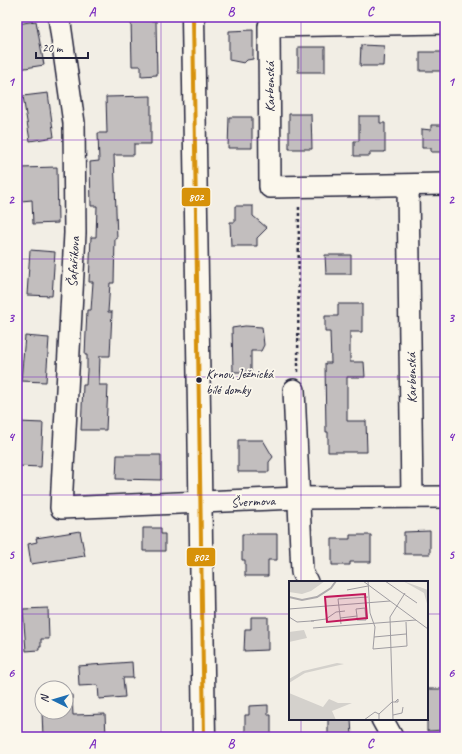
<svg xmlns="http://www.w3.org/2000/svg" width="462" height="754" font-family="Caveat,sans-serif">
<style>
.building{fill:#c2bebe;stroke:#22223b}
.lines{fill:none;stroke-linecap:round;stroke-linejoin:round}
.street-casing{stroke:#22223b;stroke-width:24}
.secondary-casing{stroke:#22223b;stroke-width:25}
.path{stroke:#22223b;stroke-width:2.5;stroke-dasharray:3 3;stroke-linecap:butt}
.street{stroke:#fbf7ec;stroke-width:21}
.secondary{stroke:#fbf7ec;stroke-width:22}
.bus-1-casing{stroke:#fbf7ec;stroke-width:7}
.bus-1{stroke:#d79209;stroke-width:4}
.grid{fill:none;stroke:#7b2cbf;stroke-width:1;stroke-opacity:0.55}
.bus-dot{fill:#22223b;stroke:#fbf7ec;stroke-width:1.5}
.labels{text-anchor:middle;stroke-width:3.5;stroke-linejoin:round;paint-order:stroke}
.bus-label{font-size:13px;fill:#22223b;stroke:#fbf7ec;text-anchor:start}
.street-label{font-size:14px;fill:#22223b;stroke:#fbf7ec}
.inset-river{fill:none;stroke:#aeabad;stroke-width:2}
.inset-road{fill:none;stroke:#9f9ca1;stroke-width:1}
.view{fill:#c2185b;fill-opacity:0.15;stroke:#c2185b;stroke-width:2}
.inset-edge{fill:none;stroke:#22223b;stroke-width:2}
.line-badge{stroke:#fbf7ec;stroke-width:1.5}
.badge-label{font-size:11px;text-anchor:middle;font-weight:bold;fill:#fff}
.neatline{fill:none;stroke:#7b2cbf;stroke-width:1.5}
.grid-label{font-size:13px;text-anchor:middle;font-weight:bold;fill:#7b2cbf}
</style>
<rect width="100%" height="100%" fill="#f2eee5"/>
<filter id="ink" filterUnits="userSpaceOnUse"><feTurbulence type="fractalNoise" baseFrequency=".025" numOctaves="2"/><feDisplacementMap in="SourceGraphic" scale="8" xChannelSelector="R" yChannelSelector="G"/><feConvolveMatrix kernelMatrix="1 2 1 2 8 2 1 2 1" color-interpolation-filters="sRGB"/></filter>
<g filter="url(#ink)">
<!-- building -->
<g class="building">
<polygon points="131,20 156,21 157,75 141,76 141,66 132,66"/>
<polygon points="36,21 44,65 19,69 17,54 17,24"/>
<polygon points="253,30 253,59 247,60 244,63 229,60 229,31"/>
<polygon points="361,45 384,46 383,66 360,66"/>
<rect x="298" y="47" width="27" height="25"/>
<rect x="420" y="52" width="25" height="19"/>
<polygon points="48,93 54,137 30,141 23,96"/>
<polygon points="151,96 151,144 134,144 134,155 114,155 117,239 115,238 114,283 110,283 108,312 112,312 110,356 100,356 99,385 108,385 106,430 81,430 83,385 86,385 87,370 87,355 85,355 87,310 91,310 93,282 89,282 91,237 96,237 97,206 91,206 90,162 99,161 98,133 107,133 106,97"/>
<polygon points="289,114 311,114 312,149 289,149"/>
<polygon points="359,116 380,116 380,123 385,123 385,152 370,152 370,156 354,156 354,141 359,141"/>
<polygon points="229,117 252,117 252,148 228,148"/>
<polygon points="431,125 445,125 445,152 431,152 431,148 422,148 422,129 431,130"/>
<polygon points="57,167 58,223 33,224 32,200 21,201 20,168"/>
<polygon points="235,206 253,206 253,216 267,228 257,238 257,246 231,246 230,222 235,222"/>
<polygon points="30,250 55,252 52,296 27,295"/>
<polygon points="325,255 351,255 351,274 326,274"/>
<polygon points="338,304 362,304 362,332 350,332 350,362 364,362 365,377 347,377 347,421 366,421 367,452 328,452 328,432 326,432 325,363 331,363 330,332 325,332 325,316 338,316"/>
<polygon points="245,326 262,327 264,345 261,351 251,351 251,372 233,372 232,328"/>
<polygon points="25,336 49,338 46,382 21,381"/>
<polygon points="18,422 43,423 41,467 17,466"/>
<polygon points="238,440 263,440 273,457 269,462 269,472 238,472"/>
<polygon points="117,455 161,455 161,480 116,479"/>
<polygon points="143,528 161,528 161,534 165,534 165,551 143,551"/>
<polygon points="80,531 85,556 31,564 28,544 37,542 36,538"/>
<polygon points="430,531 430,554 404,554 404,532"/>
<polygon points="242,534 277,534 277,560 268,560 268,576 245,576 245,560 242,560"/>
<polygon points="350,535 371,535 371,562 350,562 350,565 332,565 332,539 350,539"/>
<polygon points="48,608 49,639 41,639 41,647 39,647 39,650 26,651 23,609"/>
<polygon points="251,617 268,617 268,650 244,651 245,629 251,629"/>
<polygon points="132,662 133,678 123,678 125,697 99,699 98,685 79,686 78,666"/>
<polygon points="427,689 445,689 445,730 427,731"/>
<polygon points="66,695 72,695 73,715 105,714 106,737 43,737 42,712 66,712"/>
<polygon points="268,705 268,715 271,715 271,736 245,736 245,715 249,715 249,706"/>
<polygon points="328,719 351,719 352,737 328,737"/>
</g>
<g class="lines">
<!-- street casing -->
<g class="street-casing">
<g id="street">
<polyline points="59,17 74,123 75,233 61,508 298,498 445,497"/>
<polyline points="445,23 269,26 270,187 445,184"/>
<polyline points="408,186 412,497"/>
<polyline points="294,390 302,572 307,582"/>
<polyline points="382,719 392,737"/>
</g>
</g>
<!-- secondary casing -->
<g class="secondary-casing">
<polyline id="secondary" points="193,17 204,737"/>
</g>
<!-- path -->
<polyline class="path" points="298,372 299,205"/>
<!-- street -->
<use href="#street" class="street"/>
<!-- secondary -->
<use href="#secondary" class="secondary"/>
<!-- bus-1 casing -->
<g class="bus-1-casing">
<polyline id="bus-1" points="193,17 204,737"/>
</g>
<!-- bus-1 -->
<use href="#bus-1" class="bus-1"/>
</g>
</g>
<!-- grid -->
<path class="grid" d="M161,17V737M301,17V582M17,140H445M17,259H445M17,377H445M17,495H445M17,614H290M427,614H445M301,719V737"/>
<!-- markers -->
<circle class="bus-dot" cx="199" cy="380" r="3.5"/>
<g class="labels">
<!-- bus labels -->
<g class="bus-label">
<text x="206" y="378">Krnov, Ježnická<tspan x="206" dy="16">bílé domky</tspan></text>
</g>
<!-- street labels -->
<g class="street-label">
<text transform="translate(269 87) rotate(-90)" y="5">Karbenská</text>
<text transform="translate(73 262) rotate(-87)" y="5">Šafaříkova</text>
<text transform="translate(411 378) rotate(-91)" y="5">Karbenská</text>
<text transform="translate(253 501) rotate(-3)" y="5">Švermova</text>
</g>
</g>
<!-- overview -->
<g transform="translate(289 581)">
<rect width="139" height="139" fill="#f2eee5"/>
<path d="M0,0H36L22,10L13,13L0,11ZM114,0L139,9V26L135,12ZM15,49L18,57L0,61V51ZM48,82L55,83L16,92L0,102V98L14,90ZM0,112L34,126L40,118L49,122H63L43,130L47,139H0Z" fill="#d4d1cc"/>
<path class="inset-river" d="M0,16L13,19L28,16L42,7L47,0"/>
<path class="inset-road" d="M74,0L139,48M79,0L81,32L86,46L84,68L118,65L117,41M96,0L128,22M58,9L79,5M0,28L101,20M0,36L8,41L22,40M51,37L68,35L67,28L76,27L77,39H68V35M25,40H22L37,38L47,31L56,30M52,43L49,18L79,16M24,47L127,39M85,56L117,53M104,134L113,132L114,126M75,139L86,131L90,133M90,139V133L103,121H109V118L106,121M104,139L101,36L116,12"/>
<path class="view" d="M76,13L78,37L38,41L36,16Z"/>
<rect width="139" height="139" class="inset-edge"/>
</g>
<g class="line-badge">
<rect x="181" y="187" width="30" height="20" rx="4" fill="#d79209"/>
<rect x="186" y="547" width="30" height="20" rx="4" fill="#d79209"/>
</g>
<g class="badge-label">
<text x="196" y="201">802</text>
<text x="201" y="561">802</text>
</g>
<!-- margin -->
<rect width="462" height="754" fill="none" stroke="#fbf7ec" stroke-width="44"/>
<!-- north arrow -->
<g transform="translate(54 700) rotate(275)"><circle r="19" fill="#fbf7ec" stroke="#a4a2a5"/>
<path d="M0-3L7 15L0 10L-7 15Z" fill="#1f6fb2"/>
<text y="-6" font-size="11" font-weight="bold" text-anchor="middle" fill="#22223b">N</text>
</g>
<!-- scale -->
<path d="M36 52v6h52v-6" fill="none" stroke="#22223b" stroke-width="2"/>
<text x="42" y="52" font-size="12" fill="#22223b" stroke="#fbf7ec" stroke-width="3" paint-order="stroke">20 m</text>
<rect x="22" y="22" width="418" height="710" class="neatline"/>
<g class="grid-label">
<text x="92" y="16">A</text>
<text x="231" y="16">B</text>
<text x="370" y="16">C</text>
<text x="11" y="86">1</text>
<text x="451" y="86">1</text>
<text x="11" y="204">2</text>
<text x="451" y="204">2</text>
<text x="11" y="322">3</text>
<text x="451" y="322">3</text>
<text x="11" y="441">4</text>
<text x="451" y="441">4</text>
<text x="11" y="559">5</text>
<text x="451" y="559">5</text>
<text x="11" y="677">6</text>
<text x="451" y="677">6</text>
<text x="92" y="748">A</text>
<text x="231" y="748">B</text>
<text x="370" y="748">C</text>
</g>
</svg>
